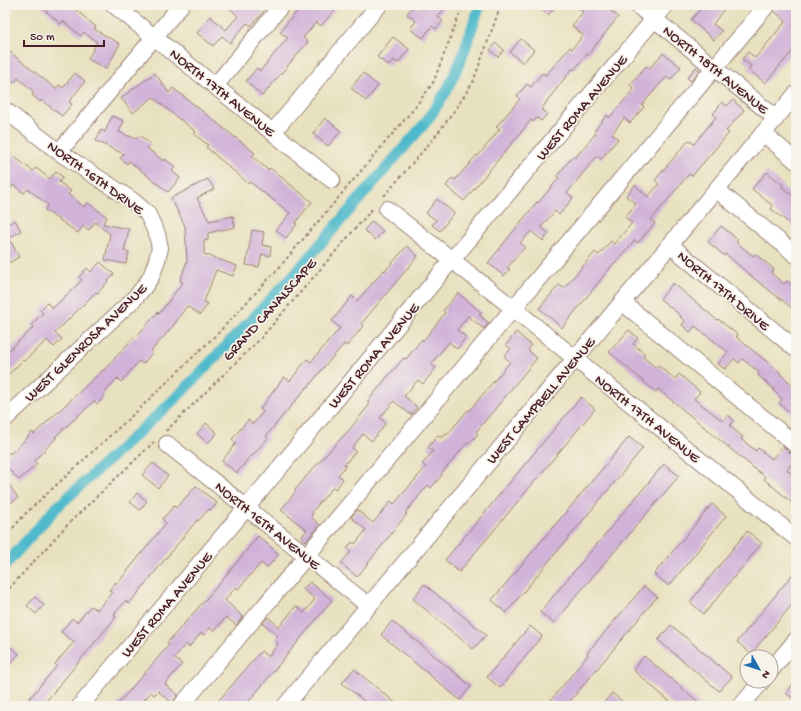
<svg xmlns="http://www.w3.org/2000/svg" width="801" height="711" font-family="'Gochi Hand',sans-serif">
<style>
.lines{fill:none;stroke-linecap:round;stroke-linejoin:round}
.canal{stroke:#4eb9cb;stroke-width:11}
.building{fill:#d1b3d9}
.minor-casing{stroke:#998075;stroke-width:18}
.path{stroke:#998075;stroke-width:2;stroke-dasharray:3 3;stroke-linecap:butt}
.minor{stroke:#fff;stroke-width:16}
.labels{text-anchor:middle;stroke-width:3.5;stroke-linejoin:round;paint-order:stroke}
.street-label{font-size:15px;fill:#4a1f2b;stroke:#f7f3e8}
</style>
<rect width="100%" height="100%" fill="#f7f3e8"/>
<filter id="ink" filterUnits="userSpaceOnUse"><feTurbulence type="fractalNoise" baseFrequency=".025" numOctaves="2"/><feDisplacementMap in="SourceGraphic" scale="8" xChannelSelector="R" yChannelSelector="G"/><feConvolveMatrix kernelMatrix="1 2 1 2 8 2 1 2 1" color-interpolation-filters="sRGB"/></filter>
<filter id="wash" filterUnits="userSpaceOnUse"><feTurbulence type="fractalNoise" baseFrequency=".012" numOctaves="4" result="noise"/><feDisplacementMap in="SourceGraphic" scale="16" xChannelSelector="R" yChannelSelector="G"/><feGaussianBlur stdDeviation="0.9" result="paint"/><feColorMatrix in="noise" values="0 0 0 0 0 0 0 0 0 0 0 0 0 0 0 0 0 1.4 0 .05"/><feComposite in="paint" operator="in"/></filter>
<g filter="url(#wash)">
<rect width="100%" height="100%" fill="#e8e1bf"/>
<g class="lines">
<!-- canal -->
<polyline class="canal" points="5,565 55,509 180,394 290,279 427,121 447,90 461,60 480,5"/>
</g>
<g id="blocks">
<!-- building -->
<g class="building">
<polygon points="39,5 70,5 96,27 94,29 120,44 106,69 88,59 97,42 84,32 81,36 63,21 61,24"/>
<polygon points="226,5 269,5 251,26 247,23 230,43 222,36 213,46 197,33 210,16 226,30 238,16"/>
<polygon points="302,5 329,5 335,10 321,26 316,22 303,38 308,42 262,96 246,81 257,68 260,71 288,38 280,32"/>
<polygon points="414,5 420,9 423,5 447,5 438,17 443,21 436,29 432,26 423,38 410,29 416,21 407,14"/>
<polygon points="535,5 557,5 548,15"/>
<polygon points="575,5 604,5 618,17 588,55 587,54 574,70 572,69 547,101 542,109 547,114 541,121 537,118 533,122 531,120 464,201 446,186 452,178 455,180 477,155 478,156 500,129 496,127 520,99 517,96 527,84 531,87 542,73 546,75 570,47 572,49 583,35 572,26 583,12"/>
<polygon points="704,5 727,5 713,24 722,31 714,40 691,20"/>
<polygon points="776,5 792,5 796,8 796,47 765,83 748,69 751,66 742,59 748,52 755,58 786,21 774,11"/>
<polygon points="393,37 409,49 398,63 393,60 389,66 377,57"/>
<polygon points="521,39 534,50 523,63 510,52"/>
<polygon points="496,43 504,50 498,57 490,50"/>
<polygon points="5,48 56,89 59,85 63,88 75,73 85,81 69,102 72,104 62,116 41,100 40,102 32,95 34,92 18,78 14,83 5,75"/>
<polygon points="663,53 681,67 670,80 666,77 642,105 644,107 630,123 624,118 612,134 618,139 601,159 597,156 567,193 573,198 559,215 555,211 541,227 549,233 543,241 531,231 520,243 525,247 507,268 510,269 504,276 488,263 537,202 538,203 559,178 557,176 573,156 575,158 596,133 594,131 607,115 609,118 634,89 630,85 646,66 649,69"/>
<polygon points="696,67 700,70 691,81 687,78"/>
<polygon points="155,73 169,93 173,88 255,153 252,156 268,170 270,168 312,202 295,223 297,224 286,238 276,230 290,213 250,182 248,183 229,167 206,147 208,145 194,134 196,132 180,119 180,120 153,97 133,113 121,98"/>
<polygon points="363,73 378,86 366,101 351,88"/>
<polygon points="733,100 744,110 726,131 729,133 692,176 689,174 651,220 655,223 638,243 635,240 615,264 614,263 562,328 539,308 559,285 564,288 595,252 599,255 611,241 614,244 632,223 625,217 636,204 626,196 635,185 648,197 659,184 655,180 677,154 689,140 694,144 716,117 713,114 722,102 727,106"/>
<polygon points="112,116 124,121 119,132 136,139 140,135 150,144 147,148 163,161 165,159 175,167 172,171 180,178 168,192 129,161 127,164 120,158 124,154 96,141 101,130 105,132"/>
<polygon points="325,118 341,131 328,146 313,134"/>
<polygon points="5,150 33,171 36,168 50,179 56,172 63,177 59,182 71,191 68,194 84,207 88,203 107,217 103,224 129,229 124,251 129,252 126,264 105,260 110,234 95,222 89,230 83,226 78,233 45,210 48,205 28,189 24,193 13,185 10,189 5,185"/>
<polygon points="767,172 783,185 782,187 796,198 796,228 771,209 773,206 752,189"/>
<polygon points="208,179 214,189 197,198 209,221 233,216 235,227 208,233 208,240 204,241 204,254 237,266 233,276 216,270 204,302 208,304 200,315 187,306 173,326 151,351 153,352 143,364 139,361 121,382 117,378 103,395 104,397 97,404 94,401 55,437 56,438 34,461 37,464 19,480 5,465 5,449 10,454 25,440 32,432 34,434 103,370 104,370 135,336 136,337 158,312 159,314 183,282 180,281 187,261 185,226 171,198"/>
<polygon points="437,199 454,213 440,231 432,225 436,220 426,213"/>
<polygon points="15,220 21,231 9,238 19,257 5,265 5,226"/>
<polygon points="372,221 383,231 375,240 364,230"/>
<polygon points="721,226 738,240 736,242 753,256 755,254 774,269 771,273 784,284 787,281 796,288 796,311 751,276 726,254 725,256 708,242"/>
<polygon points="252,230 264,232 262,245 271,247 270,256 262,254 259,267 246,265"/>
<polygon points="407,246 418,256 361,324 363,326 347,346 344,344 324,367 308,387 307,387 266,436 268,438 252,456 251,455 237,473 222,461 236,443 232,439 248,420 253,424 263,412 260,409 284,377 290,381 307,359 311,362 340,328 332,321 352,296 357,301 384,270 385,271"/>
<polygon points="100,262 114,274 98,293 96,292 55,333 62,339 54,347 47,340 24,361 23,360 5,378 5,354 34,327 31,325 43,313 40,310 47,303 53,308 82,280 79,277 87,268 91,272"/>
<polygon points="673,283 717,320 718,319 738,335 736,337 781,373 780,374 796,388 796,418 779,403 782,399 773,390 774,389 758,375 759,372 742,359 739,363 734,359 725,369 718,364 728,352 695,326 690,332 682,325 685,321 680,317 681,316 660,299"/>
<polygon points="458,293 482,313 479,315 489,323 484,329 468,316 457,330 466,337 457,349 449,342 431,364 436,368 423,384 418,380 404,396 417,407 411,415 394,401 380,418 386,423 372,441 363,434 352,448 356,451 344,465 346,466 338,475 343,479 336,489 333,487 312,512 313,513 311,517 320,525 306,541 301,537 307,530 281,510 296,491 295,490 311,471 349,430 370,404 367,402 389,375 404,358 406,359 422,339 423,341 445,313 443,311"/>
<polygon points="629,330 638,338 633,344 645,354 643,357 656,368 658,365 675,379 679,374 700,392 694,399 723,421 728,415 734,420 730,426 743,437 741,439 756,451 758,448 772,459 783,446 790,453 796,454 796,458 787,470 796,477 796,506 764,479 765,477 738,455 658,389 656,392 609,352"/>
<polygon points="516,332 531,345 528,350 537,358 476,432 478,434 469,444 467,443 441,474 442,475 431,488 428,485 405,513 407,514 357,577 341,563 351,552 347,549 352,542 355,544 366,530 351,517 357,510 373,523 391,501 394,504 426,467 422,464 433,451 428,447 438,435 442,438 446,434 447,435 468,410 469,411 510,362 504,356 511,349 506,345"/>
<polygon points="581,397 595,409 459,572 445,560"/>
<polygon points="206,423 217,433 208,443 197,434"/>
<polygon points="629,437 643,448 506,613 492,600"/>
<polygon points="153,463 168,476 158,488 142,475"/>
<polygon points="664,464 679,476 553,623 540,612"/>
<polygon points="5,478 18,498 5,507"/>
<polygon points="196,486 217,503 211,510 209,509 198,521 197,520 129,604 126,601 114,614 116,617 42,706 23,706 57,666 55,664 74,642 61,632 72,618 77,622 91,606 97,610 112,592 109,590 116,582 117,584 166,523 162,519 174,506 176,508"/>
<polygon points="137,493 147,501 140,510 130,502"/>
<polygon points="712,504 726,516 669,586 654,574"/>
<polygon points="747,531 762,543 704,614 690,602"/>
<polygon points="258,536 279,554 267,568 261,563 238,589 236,587 225,600 243,617 236,625 226,617 214,631 210,628 204,635 201,633 189,647 186,644 174,658 182,664 165,684 178,695 172,703 158,691 154,695 151,692 139,706 116,706 169,645 167,643 221,582"/>
<polygon points="796,570 796,600 751,654 737,642"/>
<polygon points="310,582 332,600 245,706 214,706 261,651 268,657 278,644 275,640 278,636 263,623 268,617 279,627 296,606 304,613 315,599 303,589"/>
<polygon points="424,584 486,635 473,649 413,599"/>
<polygon points="644,586 657,597 566,706 546,706 588,655 587,653"/>
<polygon points="35,597 44,605 36,614 27,606"/>
<polygon points="392,621 471,686 460,700 381,635"/>
<polygon points="671,625 732,677 719,691 658,640"/>
<polygon points="530,626 542,636 500,688 487,677"/>
<polygon points="5,642 19,654 5,670"/>
<polygon points="644,656 703,706 675,706 633,670"/>
<polygon points="354,669 399,706 370,706 342,683"/>
<polygon points="796,680 796,701 786,693"/>
<polygon points="612,693 628,706 601,706"/>
</g>
</g>
</g>
<g filter="url(#ink)">
<use href="#blocks" fill-opacity="0" stroke="#998075" stroke-width="1"/>
<g class="lines">
<!-- minor casing -->
<g class="minor-casing">
<g id="minor">
<polyline points="114,5 332,180"/>
<polyline points="637,5 776,118"/>
<polyline points="215,86 282,5"/>
<polyline points="5,110 59,152 133,201 147,213 157,234 160,248 157,260 151,277 144,287 134,299 5,419"/>
<polyline points="273,132 379,5"/>
<polyline points="763,133 796,161"/>
<polyline points="59,152 181,5"/>
<polyline points="717,190 796,255"/>
<polyline points="387,209 513,308 796,538"/>
<polyline points="670,245 796,349"/>
<polyline points="622,302 796,445"/>
<polyline points="167,444 369,606"/>
<polyline points="771,670 796,640"/>
<polyline points="80,706 252,501 446,267 666,5"/>
<polyline points="181,706 767,5"/>
<polyline points="285,706 796,94"/>
<polyline points="741,706 762,681"/>
</g>
</g>
<!-- path -->
<g class="path">
<polyline points="384,196 434,138 457,107 473,82 501,5"/>
<polyline points="166,431 261,338 374,207"/>
<polyline points="5,537 27,512 137,411 219,332 277,270 412,111 433,83 463,5"/>
<polyline points="5,593 69,523 154,442"/>
</g>
<!-- minor -->
<use href="#minor" class="minor"/>
</g>
</g>
<g class="labels">
<!-- street labels -->
<g class="street-label">
<text transform="translate(716 69) rotate(39)" y="5">NORTH 18TH AVENUE</text>
<text transform="translate(223 92) rotate(39)" y="5">NORTH 17TH AVENUE</text>
<text transform="translate(581 107) rotate(-50)" y="5">WEST ROMA AVENUE</text>
<text transform="translate(96 177) rotate(36)" y="5">NORTH 16TH DRIVE</text>
<text transform="translate(724 290) rotate(40)" y="5">NORTH 17TH DRIVE</text>
<text transform="translate(269 309) rotate(-48)" y="5">GRAND CANALSCAPE</text>
<text transform="translate(85 342) rotate(-44)" y="5">WEST GLENROSA AVENUE</text>
<text transform="translate(373 355) rotate(-50)" y="5">WEST ROMA AVENUE</text>
<text transform="translate(540 400) rotate(-50)" y="5">WEST CAMPBELL AVENUE</text>
<text transform="translate(648 418) rotate(39)" y="5">NORTH 17TH AVENUE</text>
<text transform="translate(268 525) rotate(39)" y="5">NORTH 16TH AVENUE</text>
<text transform="translate(166 604) rotate(-50)" y="5">WEST ROMA AVENUE</text>
</g>
</g>
<!-- margin -->
<rect width="801" height="711" fill="none" stroke="#f7f3e8" stroke-width="20"/>
<!-- north arrow -->
<g transform="translate(759 669) rotate(129)"><circle r="19" fill="#f7f3e8" stroke="#b29e9c"/>
<path d="M0-3L7 15L0 10L-7 15Z" fill="#1f6fb2"/>
<text y="-6" font-size="11" font-weight="bold" text-anchor="middle" fill="#4a1f2b">N</text>
</g>
<!-- scale -->
<path d="M24 40v6h80v-6" fill="none" stroke="#4a1f2b" stroke-width="2"/>
<text x="30" y="40" font-size="12" fill="#4a1f2b" stroke="#f7f3e8" stroke-width="3" paint-order="stroke">50 m</text>
</svg>
